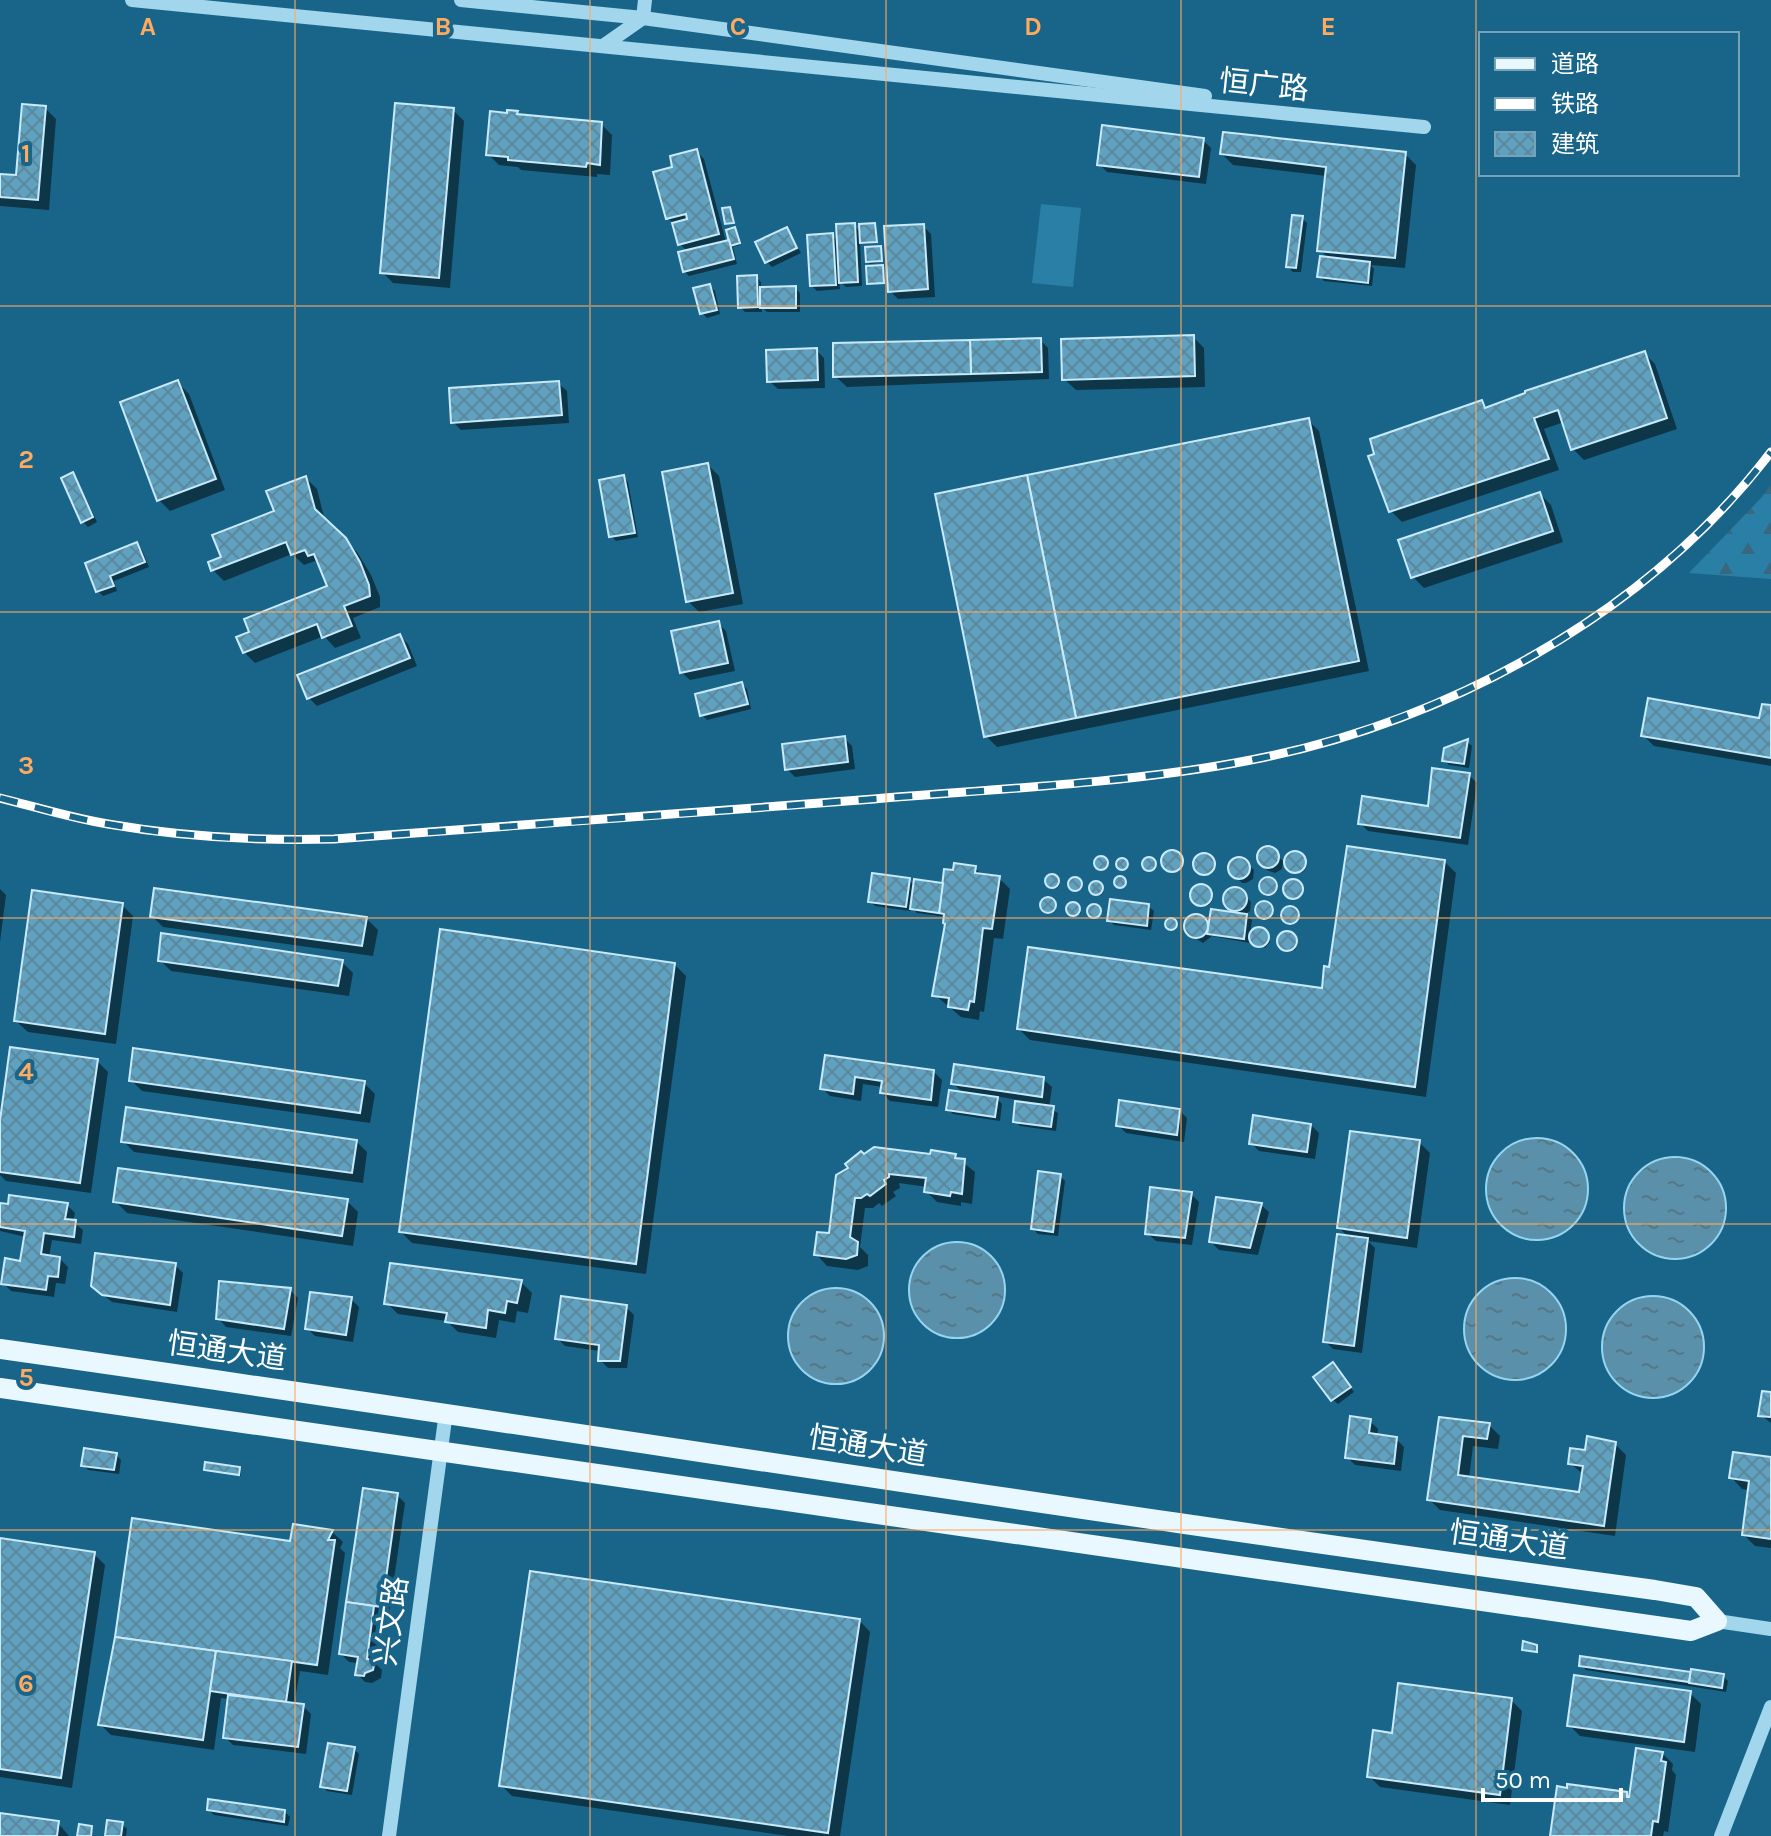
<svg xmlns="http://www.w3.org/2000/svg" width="1771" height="1836" font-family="Karla,'Noto Sans SC',sans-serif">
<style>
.green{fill:#297fa6}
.forest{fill:url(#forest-firs)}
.water{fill:url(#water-ripples);stroke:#95d5f0;stroke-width:2}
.shadow{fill:#0007}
.building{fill:url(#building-cross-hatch);stroke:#c8eafa;stroke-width:2}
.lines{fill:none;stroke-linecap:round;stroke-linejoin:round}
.minor{stroke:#a2d6ed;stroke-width:14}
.major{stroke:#e9f7ff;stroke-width:20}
.rail-casing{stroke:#fff;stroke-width:9}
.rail{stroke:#19658a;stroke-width:6;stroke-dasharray:18;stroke-linecap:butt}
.grid{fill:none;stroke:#ffaa5f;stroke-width:2;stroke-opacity:0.55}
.labels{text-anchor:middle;stroke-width:8;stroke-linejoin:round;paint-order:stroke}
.street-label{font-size:30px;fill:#fff;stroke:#19658a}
.grid-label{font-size:26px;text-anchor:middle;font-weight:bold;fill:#ffaa5f;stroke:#19658a;stroke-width:8;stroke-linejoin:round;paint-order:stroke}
</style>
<defs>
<pattern id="forest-firs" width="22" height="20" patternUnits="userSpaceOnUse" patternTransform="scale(2)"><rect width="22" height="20" fill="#297fa6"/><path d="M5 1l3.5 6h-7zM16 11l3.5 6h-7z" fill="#39687e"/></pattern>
<pattern id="water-ripples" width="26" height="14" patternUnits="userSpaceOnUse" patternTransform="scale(2)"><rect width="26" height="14" fill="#5a90a9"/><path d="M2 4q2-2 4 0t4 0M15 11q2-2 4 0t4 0" fill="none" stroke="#557888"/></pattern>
<pattern id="building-cross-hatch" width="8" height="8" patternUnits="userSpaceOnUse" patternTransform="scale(2)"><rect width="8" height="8" fill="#60a1bf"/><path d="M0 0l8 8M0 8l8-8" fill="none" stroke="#5a889c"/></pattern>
</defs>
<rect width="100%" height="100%" fill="#19658a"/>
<!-- green -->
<polygon class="green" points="1041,204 1081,208 1073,287 1032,283"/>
<!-- forest -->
<polygon class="forest" points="1771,485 1771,579 1689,573 1761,498"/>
<!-- water -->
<g class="water">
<circle cx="1537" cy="1189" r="51"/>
<circle cx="1675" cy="1208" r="51"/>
<circle cx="957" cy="1290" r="48"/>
<circle cx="1515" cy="1329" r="51"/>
<circle cx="836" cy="1336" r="48"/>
<circle cx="1653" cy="1347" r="51"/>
</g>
<!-- shadow -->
<g class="shadow">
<polygon points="45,108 56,119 49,210 0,206 0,176 18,178"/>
<polygon points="453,110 464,121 450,288 393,283 382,272"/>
<polygon points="517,113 520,116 601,124 612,135 610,175 597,174 597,177 521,170 518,167 499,165 488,154 509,115"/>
<polygon points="1203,140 1211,148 1206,184 1107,172 1099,164"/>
<polygon points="696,151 704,159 726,242 731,241 735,229 740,245 733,247 737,264 689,276 684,271 688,252 680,244 675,225 668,218 675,168"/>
<polygon points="1222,154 1405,154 1416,165 1405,268 1371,265 1374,269 1372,286 1324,281 1319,276 1329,259 1320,250 1327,176 1233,165"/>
<polygon points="1302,218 1307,223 1301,272 1293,272 1288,267"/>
<polygon points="875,225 878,243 864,244 860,240 862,286 846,287 839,281 840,289 817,291 812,286 832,235 839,242 854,226 861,232"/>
<polygon points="923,226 931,234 935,297 898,299 890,291"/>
<polygon points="787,229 801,253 772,267 767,262"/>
<polygon points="880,248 883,262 870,264 868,262"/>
<polygon points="756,277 761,282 761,289 795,288 800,293 800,312 767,312 762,307 762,312 745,312 740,307"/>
<polygon points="710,286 715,291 720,314 707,318 702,313"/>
<polygon points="1193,337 1204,348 1205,387 1076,390 1064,379"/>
<polygon points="1040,340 1048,348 1049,379 847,387 835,376"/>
<polygon points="816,350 824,358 825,388 778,389 769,381"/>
<polygon points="1644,353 1655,364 1677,429 1584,460 1573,449 1564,422 1544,429 1559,470 1402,522 1391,511 1481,402 1488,409"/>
<polygon points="178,383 189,394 225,490 170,511 159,500"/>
<polygon points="558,383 567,391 569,423 461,430 453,422"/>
<polygon points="1308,420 1319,431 1369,671 997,747 986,736"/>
<polygon points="708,465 719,476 743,604 699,612 688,601"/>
<polygon points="72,475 77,480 97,522 88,527 83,522"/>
<polygon points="623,477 628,482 638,537 616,541 611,536"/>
<polygon points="306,478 317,489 325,521 357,552 371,575 380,597 380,607 353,618 361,638 335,648 324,636 255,663 244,652 330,588 321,567 315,561 304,565 292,554 224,581 213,570 276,512"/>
<polygon points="1540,494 1551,505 1563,542 1424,588 1413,577"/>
<polygon points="137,545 142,550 149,567 114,581 117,591 103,596 98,591 87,564"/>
<polygon points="718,623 726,631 735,671 690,680 681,672"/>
<polygon points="400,636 408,644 417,666 317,706 309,698"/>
<polygon points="742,684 747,689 751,709 707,720 702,715"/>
<polygon points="1771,707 1771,766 1654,746 1643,735 1761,720"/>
<polygon points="844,738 852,746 855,769 795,777 787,769"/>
<polygon points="1467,742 1472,746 1469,768 1449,765 1444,760"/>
<polygon points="1469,775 1477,783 1468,845 1368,831 1360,823 1430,808"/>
<polygon points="1268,848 1283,861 1282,869 1275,873 1267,870 1259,860 1260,852"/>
<circle cx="1174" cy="863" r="9"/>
<circle cx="1297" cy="864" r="10"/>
<circle cx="1206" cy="866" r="9"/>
<polygon points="1238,858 1242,859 1254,870 1253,879 1246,883 1242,883 1230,871 1231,863"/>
<circle cx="1102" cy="865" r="6"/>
<circle cx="1151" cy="865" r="5"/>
<circle cx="1124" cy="865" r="5"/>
<polygon points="1445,862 1456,873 1426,1097 1030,1040 1019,1029 1323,990 1331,970"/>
<polygon points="975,868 983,876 999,878 1010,889 1003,939 994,938 984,1012 980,1011 979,1020 961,1017 935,995 947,925 946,917 917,913 911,907 910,911 875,906 870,901 909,880 915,886 942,885"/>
<polygon points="1055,877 1060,885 1056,889 1048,884 1049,878"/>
<circle cx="1121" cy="883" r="5"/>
<polygon points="1266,879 1275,883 1278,890 1273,895 1264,891 1262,884"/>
<circle cx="1077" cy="886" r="5.5"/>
<circle cx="1294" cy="891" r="9"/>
<circle cx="1098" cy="890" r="6"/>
<circle cx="1203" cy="897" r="10"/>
<polygon points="0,889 6,895 0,942"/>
<polygon points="1239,890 1251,902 1250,911 1245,914 1252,920 1249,943 1212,936 1203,943 1188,934 1185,925 1190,918 1199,917 1210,928 1236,914 1225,902 1225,898 1230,891"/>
<circle cx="1049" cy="907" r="7"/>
<circle cx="1266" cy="911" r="8"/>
<polygon points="122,905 133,916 116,1044 28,1032 16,1021"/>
<polygon points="1077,905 1081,913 1075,917 1067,908"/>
<polygon points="1148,906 1154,911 1151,930 1114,925 1109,920"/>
<circle cx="1096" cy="912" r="5.5"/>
<circle cx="1291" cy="916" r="8"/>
<polygon points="152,916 367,919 378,930 373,956 163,927"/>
<circle cx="1172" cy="926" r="5"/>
<polygon points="1257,929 1268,934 1270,942 1265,948 1250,937"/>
<circle cx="1289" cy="943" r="9"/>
<polygon points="160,960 342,962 353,973 349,996 171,971"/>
<polygon points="675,965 686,976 646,1274 412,1243 401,1232"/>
<polygon points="826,1057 934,1072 942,1080 938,1107 890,1101 882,1093 883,1087 863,1084 861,1101 830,1096 822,1088"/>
<polygon points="97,1061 108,1072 91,1193 6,1181 0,1175 0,1134"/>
<polygon points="1043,1079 1052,1087 1049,1108 1058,1113 1056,1131 1020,1126 1015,1121 1018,1100 995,1096 1002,1104 1000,1121 953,1114 948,1109 964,1094 953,1083"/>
<polygon points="131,1080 364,1083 375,1094 370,1123 142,1091"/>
<polygon points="1179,1110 1187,1118 1184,1142 1126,1133 1118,1125"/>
<polygon points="1311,1125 1319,1133 1315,1159 1259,1151 1251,1143"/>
<polygon points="123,1141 356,1141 367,1152 363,1183 134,1152"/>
<polygon points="1419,1142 1430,1153 1417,1248 1368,1241 1375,1248 1362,1353 1333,1349 1325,1341 1350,1238 1339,1228"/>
<polygon points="955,1156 975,1172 972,1204 961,1202 961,1206 937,1202 926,1191 927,1187 899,1183 900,1188 893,1192 896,1196 882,1206 879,1203 873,1208 865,1208 860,1247 868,1255 868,1266 858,1270 827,1266 816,1254 830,1235 864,1157"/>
<polygon points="1060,1176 1065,1181 1058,1236 1038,1234 1033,1229"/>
<polygon points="1191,1194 1199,1202 1192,1245 1156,1241 1147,1233"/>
<polygon points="347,1201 358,1212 353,1246 127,1213 116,1202"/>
<polygon points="0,1205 67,1205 75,1213 73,1222 83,1230 81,1244 52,1240 49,1257 60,1259 68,1267 65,1284 56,1283 54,1297 11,1291 3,1283 22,1263 26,1237 0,1231"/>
<polygon points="1261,1205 1269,1212 1258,1255 1219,1250 1211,1242"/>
<polygon points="175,1265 183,1273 177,1312 112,1302 102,1294"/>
<polygon points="521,1282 532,1293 528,1313 517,1311 515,1323 499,1320 496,1338 458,1332 447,1321 398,1314 387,1303"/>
<polygon points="290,1290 298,1298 291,1336 226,1327 218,1318"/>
<polygon points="351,1299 359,1307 353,1342 315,1336 307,1328"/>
<polygon points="626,1307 634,1315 627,1368 608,1368 600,1360 600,1351 565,1346 557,1338"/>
<polygon points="1337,1370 1354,1392 1338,1404 1333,1400"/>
<polygon points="1771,1394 1771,1423 1761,1415"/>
<polygon points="1441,1420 1489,1425 1500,1436 1498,1449 1473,1446 1469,1478 1581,1494 1584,1475 1570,1463 1587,1453 1615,1444 1626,1455 1615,1536 1440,1510 1429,1499"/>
<polygon points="1370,1421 1378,1429 1377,1437 1396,1439 1404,1447 1401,1471 1355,1465 1347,1457"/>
<polygon points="116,1455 121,1460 119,1474 88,1470 83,1465"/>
<polygon points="1771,1459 1771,1548 1755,1546 1744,1535 1749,1490 1742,1489 1731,1477"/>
<polygon points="240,1468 241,1476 206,1469"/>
<polygon points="365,1490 397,1495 405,1503 389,1614 382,1613 375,1663 382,1670 381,1678 372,1683 365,1682 357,1674 359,1663 349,1662 341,1654"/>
<polygon points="332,1532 343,1542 340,1548 345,1553 328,1675 300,1671 294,1705 303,1706 311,1714 306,1754 233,1745 225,1737 229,1699 221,1698 214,1750 111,1735 100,1724 292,1543"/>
<polygon points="0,1540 94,1554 105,1565 72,1788 0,1777"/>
<polygon points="859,1620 870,1632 840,1836 788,1836 512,1796 501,1785"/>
<polygon points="1582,1659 1723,1676 1728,1681 1726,1692 1586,1670 1581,1665"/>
<polygon points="1690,1693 1701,1704 1695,1752 1580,1736 1569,1725"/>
<polygon points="1511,1700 1522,1711 1510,1805 1380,1787 1369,1776 1393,1735"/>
<polygon points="354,1749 359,1754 352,1795 327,1791 322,1786"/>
<polygon points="1662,1753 1673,1764 1672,1770 1676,1775 1668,1832 1664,1831 1663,1836 1552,1836 1626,1794 1631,1799"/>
<polygon points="209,1810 285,1812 290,1817 288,1826 214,1815"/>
<polygon points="0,1815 58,1823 69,1836 0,1836"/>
<polygon points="122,1824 127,1829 126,1836 107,1836"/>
</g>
<!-- building -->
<g class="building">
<polygon points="395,103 454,108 439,278 380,273"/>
<polygon points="22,104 46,106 38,200 0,197 0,174 16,175"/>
<polygon points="507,110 518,111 517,114 602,122 600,165 587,163 586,167 508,160 508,157 486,155 490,111 507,113"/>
<polygon points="1102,125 1204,138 1199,177 1097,165"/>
<polygon points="1223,132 1406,152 1395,258 1317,251 1326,167 1220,154"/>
<polygon points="697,149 719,234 678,245 672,223 687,219 686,214 666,219 653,172 672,167 670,156"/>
<polygon points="730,207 734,223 725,224 722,208"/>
<polygon points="1292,215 1303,216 1296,268 1286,267"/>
<polygon points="855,223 858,282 839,283 836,224"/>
<polygon points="875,223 877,242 860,243 859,224"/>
<polygon points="924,224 928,289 888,292 884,226"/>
<polygon points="735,227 740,243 730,246 726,230"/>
<polygon points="787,227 797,248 765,263 755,242"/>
<polygon points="833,233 836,285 810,286 807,235"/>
<polygon points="729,240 734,259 683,272 678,252"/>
<polygon points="881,246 882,261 866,262 865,247"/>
<polygon points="1320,256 1370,262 1368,283 1317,277"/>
<polygon points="883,265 884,283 867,284 866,266"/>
<polygon points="757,275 758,307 738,308 737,276"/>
<polygon points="710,284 717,310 700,314 693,288"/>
<polygon points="796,286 796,308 760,308 760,287"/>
<polygon points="1194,335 1195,376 1062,380 1061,339"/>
<polygon points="1041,338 1042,372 971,374 970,340"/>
<polygon points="970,340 971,374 833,377 833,343"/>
<polygon points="817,348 818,380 767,382 766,350"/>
<polygon points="1645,351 1667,418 1571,450 1558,410 1534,418 1549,459 1389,512 1368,456 1374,454 1370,439 1482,400 1485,408 1525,393 1525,391"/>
<polygon points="178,380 216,479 157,501 120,402"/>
<polygon points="559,381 562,415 451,423 449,388"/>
<polygon points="1309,418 1359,661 1076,718 1027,475"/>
<polygon points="708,463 733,593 686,602 662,472"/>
<polygon points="73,472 93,517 81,523 61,478"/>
<polygon points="624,475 635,533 609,537 599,480"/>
<polygon points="1027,475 1076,718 984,737 935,494"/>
<polygon points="306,476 315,509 346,538 360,562 369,585 370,596 344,606 352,626 322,638 317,624 243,653 236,637 249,632 244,619 327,586 314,554 308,556 305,550 291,555 286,542 211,571 208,562 221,557 212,535 274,511 266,491"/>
<polygon points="1540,492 1553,531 1411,578 1398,540"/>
<polygon points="137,542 145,562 110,576 114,586 96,592 85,563"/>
<polygon points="719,621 728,663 680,673 671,631"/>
<polygon points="400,634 410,658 307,699 297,675"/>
<polygon points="742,682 748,704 700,716 695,694"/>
<polygon points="1648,698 1759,718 1762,704 1771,705 1771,758 1641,736"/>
<polygon points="845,736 848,762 785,770 782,744"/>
<polygon points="1468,739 1464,764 1442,761 1444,748"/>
<polygon points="1432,768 1470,773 1460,838 1358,824 1362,796 1428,806"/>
<circle cx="1268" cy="857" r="11"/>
<polygon points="1347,846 1445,860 1415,1087 1017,1029 1028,947 1322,988 1324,966 1329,967"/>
<circle cx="1172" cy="861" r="11"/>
<circle cx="1295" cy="862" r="11"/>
<circle cx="1204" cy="864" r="11"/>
<circle cx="1101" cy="863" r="7"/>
<circle cx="1239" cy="868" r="11"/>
<circle cx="1149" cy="864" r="7"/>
<circle cx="1122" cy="864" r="6"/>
<polygon points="954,863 976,866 975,873 1000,876 992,929 983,928 974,1002 970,1001 968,1010 948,1007 949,998 932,996 945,924 943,923 944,914 939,913 944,869 953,870"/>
<polygon points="872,873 910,878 906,907 868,902"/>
<circle cx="1052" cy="881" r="7"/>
<circle cx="1120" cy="882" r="6"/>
<circle cx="1268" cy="886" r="9"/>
<circle cx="1075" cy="884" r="7"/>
<polygon points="914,879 943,883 939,913 910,909"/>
<circle cx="1293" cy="889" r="10"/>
<circle cx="1096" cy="888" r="7"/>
<circle cx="1201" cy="895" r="11"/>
<circle cx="1235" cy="899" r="12"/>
<polygon points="154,888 367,917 362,946 150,917"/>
<polygon points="32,890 123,903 105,1034 14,1021"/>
<circle cx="1048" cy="905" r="8"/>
<polygon points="1110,899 1149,904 1147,926 1107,921"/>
<circle cx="1264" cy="910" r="9"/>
<circle cx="1073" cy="909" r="7"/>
<circle cx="1094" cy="911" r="7"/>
<circle cx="1290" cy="915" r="9"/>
<polygon points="1211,909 1247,914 1244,939 1207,934"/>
<circle cx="1196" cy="926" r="12"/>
<circle cx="1171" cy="924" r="6"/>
<circle cx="1259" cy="937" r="10"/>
<polygon points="440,929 675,963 636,1264 399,1232"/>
<circle cx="1287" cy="941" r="10"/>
<polygon points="161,933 343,960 338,986 158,961"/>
<polygon points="10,1047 98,1059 80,1183 0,1172 0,1120"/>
<polygon points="133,1048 365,1081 360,1113 129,1081"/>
<polygon points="825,1055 934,1070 931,1100 880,1093 882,1081 855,1077 853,1094 820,1089"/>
<polygon points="954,1064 1044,1077 1042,1097 951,1084"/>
<polygon points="949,1090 998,1097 995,1117 946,1110"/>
<polygon points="1119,1100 1180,1109 1177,1135 1116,1126"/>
<polygon points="1015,1101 1054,1106 1051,1127 1013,1122"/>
<polygon points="126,1107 357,1140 352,1173 121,1142"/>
<polygon points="1253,1115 1311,1124 1307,1152 1249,1144"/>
<polygon points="1350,1131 1420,1140 1407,1238 1337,1228"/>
<polygon points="874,1147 930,1154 931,1150 956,1154 955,1158 965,1159 962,1194 951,1192 950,1196 924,1192 926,1178 889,1174 889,1177 884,1180 886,1184 870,1196 867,1194 861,1198 855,1198 850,1237 858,1242 857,1255 846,1259 814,1255 817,1232 829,1233 836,1175 848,1168 845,1164 861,1151 864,1154"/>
<polygon points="118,1168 348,1199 342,1236 113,1202"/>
<polygon points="1038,1171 1061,1174 1053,1232 1031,1229"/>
<polygon points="1150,1187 1192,1192 1185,1238 1145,1234"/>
<polygon points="9,1195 68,1203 65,1219 76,1220 74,1237 44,1233 41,1254 60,1257 58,1277 48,1276 46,1290 1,1284 5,1258 20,1261 25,1231 0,1227 0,1203 8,1204"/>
<polygon points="1216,1197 1262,1203 1250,1248 1209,1242"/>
<polygon points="1337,1234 1368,1238 1354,1346 1323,1342"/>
<polygon points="95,1253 176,1263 170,1305 102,1295 91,1286"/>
<polygon points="390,1263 522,1280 517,1303 507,1301 505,1313 488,1310 486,1328 445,1322 447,1313 384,1304"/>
<polygon points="219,1281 291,1288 284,1329 216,1319"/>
<polygon points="310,1292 352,1297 346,1335 305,1329"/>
<polygon points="561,1296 627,1305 620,1361 598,1361 599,1345 555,1339"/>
<polygon points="1333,1362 1351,1387 1331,1401 1313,1377"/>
<polygon points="1762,1391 1771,1392 1771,1417 1758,1416"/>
<polygon points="1350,1416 1371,1419 1369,1433 1397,1437 1394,1464 1345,1458"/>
<polygon points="1439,1417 1490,1423 1487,1439 1463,1436 1458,1475 1579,1492 1583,1466 1568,1464 1570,1448 1585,1450 1587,1436 1616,1442 1604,1526 1427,1500"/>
<polygon points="84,1448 117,1453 114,1470 81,1466"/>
<polygon points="1733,1452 1771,1457 1771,1539 1742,1535 1749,1481 1729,1478"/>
<polygon points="205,1462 240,1467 239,1475 204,1470"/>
<polygon points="363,1488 398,1493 382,1607 346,1602"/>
<polygon points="132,1518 290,1541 293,1524 333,1530 328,1540 335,1540 317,1665 115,1637"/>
<polygon points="0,1538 95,1552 61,1778 0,1769"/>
<polygon points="530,1571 860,1619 828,1833 499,1786"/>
<polygon points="346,1602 374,1606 367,1659 375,1660 373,1670 365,1673 364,1676 355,1675 358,1657 339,1654"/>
<polygon points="115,1637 216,1651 203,1740 98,1725"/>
<polygon points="1523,1641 1537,1645 1537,1652 1522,1650"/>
<polygon points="216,1651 292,1661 286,1702 210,1691"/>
<polygon points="1580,1656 1691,1672 1689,1682 1579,1666"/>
<polygon points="1691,1669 1724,1674 1722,1688 1689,1683"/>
<polygon points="1574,1675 1691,1691 1684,1742 1567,1726"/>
<polygon points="1398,1683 1512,1698 1500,1795 1367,1777 1373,1730 1392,1733"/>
<polygon points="228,1695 304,1704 298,1747 223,1738"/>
<polygon points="328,1743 355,1747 347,1791 320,1787"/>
<polygon points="1636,1748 1663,1752 1661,1761 1666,1762 1658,1822 1653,1821 1651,1836 1550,1836 1557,1786 1567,1788 1567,1784 1627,1792 1627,1797 1629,1797"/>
<polygon points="208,1799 285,1810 284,1822 207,1810"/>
<polygon points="0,1813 59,1821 57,1836 0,1836"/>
<polygon points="107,1820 123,1822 121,1836 105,1836"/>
<polygon points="79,1824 92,1826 91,1836 77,1836"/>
</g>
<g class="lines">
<!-- minor -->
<g class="minor">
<polyline points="132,0 1424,127"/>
<polyline points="461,0 643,18 1205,96"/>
<polyline points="603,46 643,18 645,0"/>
<polyline points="1717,1621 1771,1629"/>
<polyline points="389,1836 446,1412"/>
<polyline points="1721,1836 1771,1707"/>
</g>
<!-- major -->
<path class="major" d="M0,1349C552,1427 1102,1516 1655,1590L1696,1597L1717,1621L1691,1631L0,1388"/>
<!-- rail casing -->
<g class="rail-casing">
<path id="rail" d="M0,798C36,807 71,818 108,824C183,837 258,841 334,839C514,826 694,813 874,799C994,789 1117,784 1235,763C1439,727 1644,618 1771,452"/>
</g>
<!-- rail -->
<use href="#rail" class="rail"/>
</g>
<!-- grid -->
<path class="grid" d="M295,0V1836M590,0V1836M886,0V1836M1181,0V1836M1476,0V1836M0,306H1771M0,612H1771M0,918H1771M0,1224H1771M0,1530H1771"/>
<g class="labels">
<!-- street labels -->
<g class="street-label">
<text transform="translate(1264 85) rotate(6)" y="10">恒广路</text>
<text transform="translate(227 1351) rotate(8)" y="10">恒通大道</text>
<text transform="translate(868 1446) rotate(9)" y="10">恒通大道</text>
<text transform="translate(1509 1540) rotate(8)" y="10">恒通大道</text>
<text transform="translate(391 1621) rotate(-82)" y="10">兴文路</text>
</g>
</g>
<g class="grid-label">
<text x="148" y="35">A</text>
<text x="443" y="35">B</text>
<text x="738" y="35">C</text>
<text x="1033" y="35">D</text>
<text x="1328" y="35">E</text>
<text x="26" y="162">1</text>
<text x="26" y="468">2</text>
<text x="26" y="774">3</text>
<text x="26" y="1080">4</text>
<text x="26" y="1386">5</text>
<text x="26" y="1692">6</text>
</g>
<!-- legend -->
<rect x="1479" y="32" width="260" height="144" fill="#19658a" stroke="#75a3b9" stroke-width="2"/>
<rect x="1495" y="58" width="40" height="12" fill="#e9f7ff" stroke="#75a3b9" stroke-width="2"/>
<text x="1551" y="72" font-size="24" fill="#ffffff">道路</text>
<rect x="1495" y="98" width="40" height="12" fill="#ffffff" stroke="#75a3b9" stroke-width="2"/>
<text x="1551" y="112" font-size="24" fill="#ffffff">铁路</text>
<rect x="1495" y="132" width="40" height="24" fill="url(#building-cross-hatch)" stroke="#75a3b9" stroke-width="2"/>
<text x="1551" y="152" font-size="24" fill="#ffffff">建筑</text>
<!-- scale -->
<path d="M1483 1788v12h138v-12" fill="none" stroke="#ffffff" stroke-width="4"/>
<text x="1495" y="1788" font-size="24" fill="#ffffff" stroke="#19658a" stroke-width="6" paint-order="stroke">50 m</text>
</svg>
